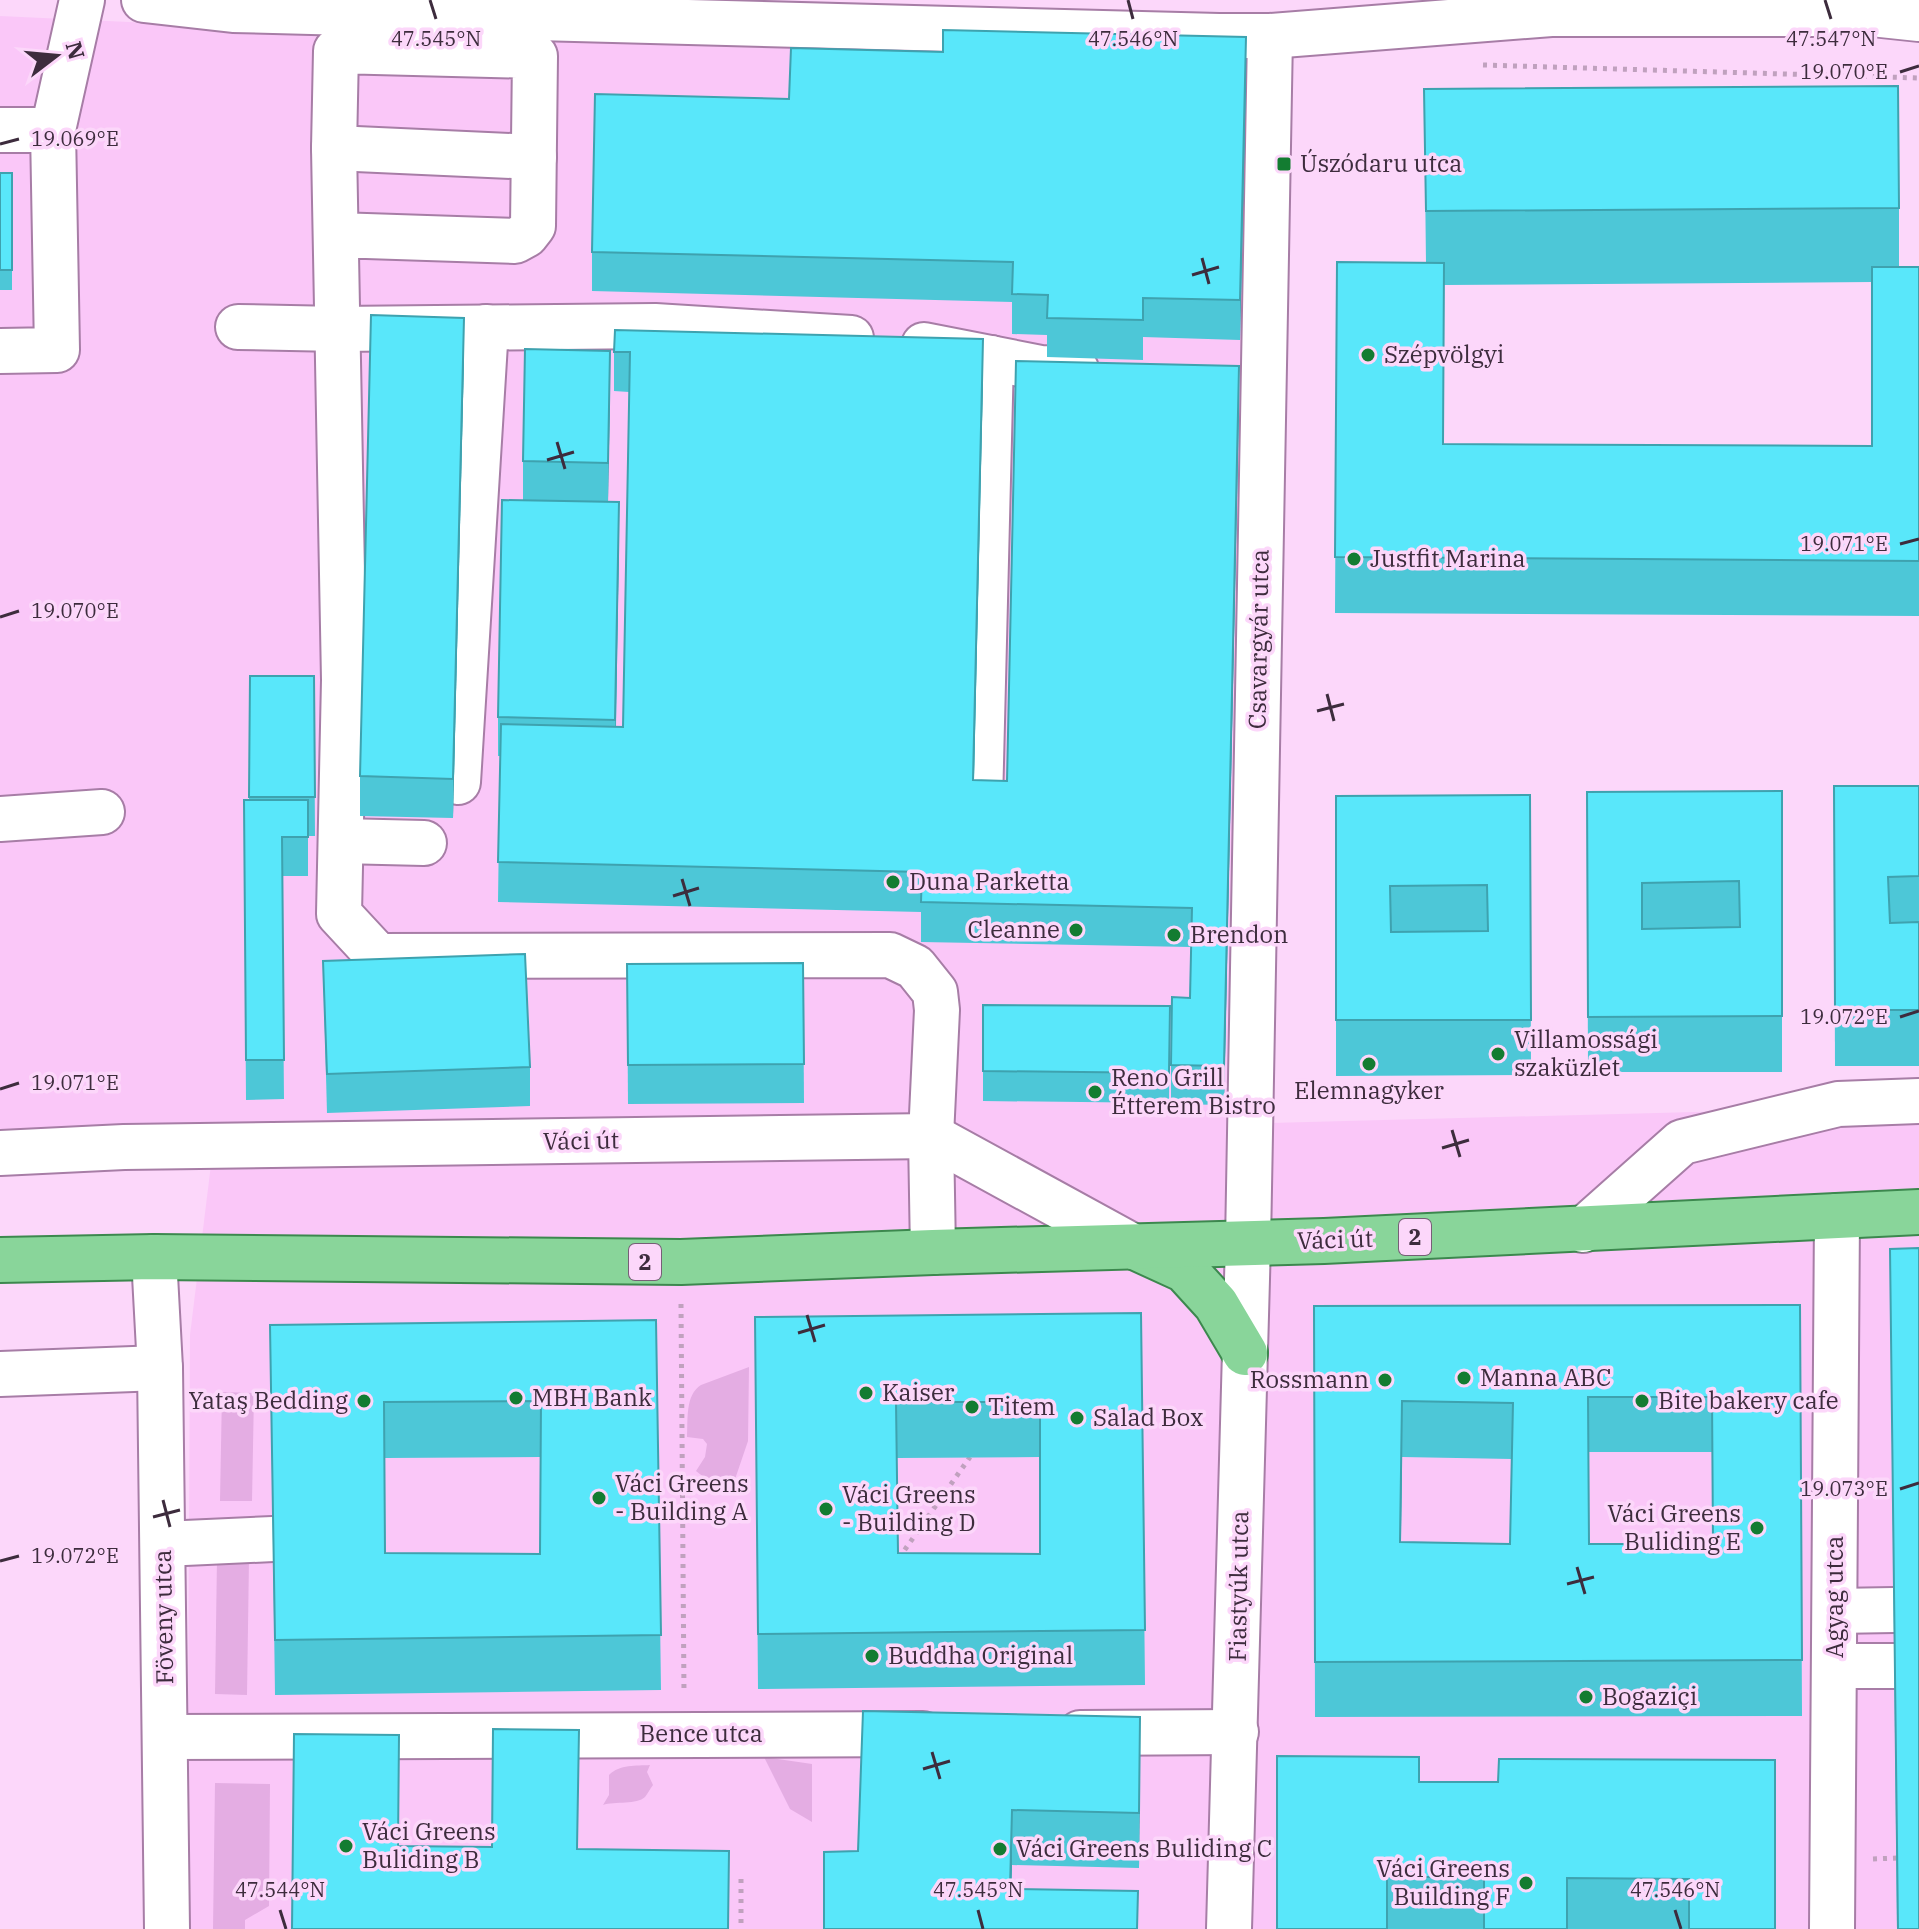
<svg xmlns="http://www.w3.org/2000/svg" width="1919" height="1929" font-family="'IBM Plex Serif',serif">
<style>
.built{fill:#fac7f8}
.green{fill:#e4ade3}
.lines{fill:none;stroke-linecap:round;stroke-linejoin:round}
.minor-casing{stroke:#a77da6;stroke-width:48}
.major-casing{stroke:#3c884e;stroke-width:48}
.path{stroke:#c0a1be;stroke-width:5;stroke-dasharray:4 6;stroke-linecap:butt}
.minor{stroke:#fff;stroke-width:44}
.major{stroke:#89d59a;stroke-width:44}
.wall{fill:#4dc7d7;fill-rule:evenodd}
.shaded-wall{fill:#3ea2af}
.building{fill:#59e7fa;stroke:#3ea2af;stroke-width:2;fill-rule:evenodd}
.ticks{fill:none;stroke:#3d2c3d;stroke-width:3}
.poi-dot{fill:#137c31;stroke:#fcd7fa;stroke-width:3}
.labels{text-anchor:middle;stroke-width:7;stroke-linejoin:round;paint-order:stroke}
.shield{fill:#fcd7fa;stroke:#765f76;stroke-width:2}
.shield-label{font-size:22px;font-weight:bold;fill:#3d2c3d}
.poi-label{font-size:24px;fill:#3d2c3d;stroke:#fcd7fa;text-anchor:start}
.street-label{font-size:24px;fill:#3d2c3d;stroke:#fcd7fa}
.ticks-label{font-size:20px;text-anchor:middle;fill:#3d2c3d;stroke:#fcd7fa;stroke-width:7;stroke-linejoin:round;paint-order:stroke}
</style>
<rect width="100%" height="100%" fill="#fcd7fa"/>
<!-- built -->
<polygon class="built" points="0,16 236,27 1217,53 1251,73 1234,1124 1919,1106 1919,1929 187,1929 190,1335 215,1132 0,1133"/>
<!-- green -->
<g class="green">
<path d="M749,1367L748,1441L731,1491L714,1485L696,1471L705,1457L707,1444L703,1439L687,1437C688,1420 685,1395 701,1385Z"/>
<polygon points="222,1392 254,1393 252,1501 220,1501"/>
<polygon points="217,1558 249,1559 247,1695 215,1694"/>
<polygon points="764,1757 812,1764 812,1822 790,1809"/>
<path d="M650,1765L647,1772L653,1785C650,1789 648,1793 645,1797C637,1805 615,1801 603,1805L609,1795V1775C620,1764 636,1766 650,1765Z"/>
<polygon points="215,1783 270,1784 269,1906 245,1920 245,1929 213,1929"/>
</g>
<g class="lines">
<!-- minor casing -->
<g class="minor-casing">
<g id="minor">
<polyline points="144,0 233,10 1219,36 1270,36 1551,14 1872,14 1919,19"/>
<polyline points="0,130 53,130"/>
<polyline points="334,148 534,157"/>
<polyline points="336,235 515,241 526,235 533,226 535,56 336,51 334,148 344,680 339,914 378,956 890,955 915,967 935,992 937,1010 931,1136 933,1252"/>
<polyline points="238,327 338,329 655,326 851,338"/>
<polyline points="924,345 1041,368 1076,369"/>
<polyline points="0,351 57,350 53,130 82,0"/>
<polyline points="458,782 486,327"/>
<polyline points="980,803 991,358"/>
<polyline points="0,819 102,812"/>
<polyline points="341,841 424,843"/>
<polyline points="0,1153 124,1147 931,1136 1134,1247"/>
<polyline points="1583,1230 1682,1142 1838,1104 1919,1101"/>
<polyline points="154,1257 160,1368 167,1929"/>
<polyline points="0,1374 160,1368"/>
<polyline points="163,1544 273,1539"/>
<polyline points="1835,1611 1894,1610"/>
<polyline points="1834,1666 1894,1666"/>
<polyline points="1080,1733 1236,1732"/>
<polyline points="166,1737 923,1734"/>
<polyline points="1229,1929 1248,1243 1270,36"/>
<polyline points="1832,1929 1837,1216"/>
</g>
</g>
<!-- major casing -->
<g class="major-casing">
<g id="major">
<polyline points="1137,1248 1185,1270 1216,1304 1245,1353"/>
<polyline points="0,1260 154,1257 681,1262 933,1252 1324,1241 1919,1212"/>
</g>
</g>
<!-- path -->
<g class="path">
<polyline points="1483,65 1919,78"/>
<polyline points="681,1304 684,1694"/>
<polyline points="899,1558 970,1457"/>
<polyline points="1873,1859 1899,1858"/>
<polyline points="741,1879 741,1929"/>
</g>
<!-- minor -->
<use href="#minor" class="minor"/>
<!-- major -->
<use href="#major" class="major"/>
</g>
<!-- wall -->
<g class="wall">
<polygon points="1246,77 1240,340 1143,337 1143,360 1047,357 1047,335 1012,334 1012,302 592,291 592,252 789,99"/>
<path d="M1424,89L1899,208V267H1919V616L1335,613L1337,262L1426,263ZM1872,282V446L1444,444V285Z"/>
<rect x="0" y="173" width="12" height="117"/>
<polygon points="614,352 983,378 974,780 1007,781 1239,405 1224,1105 1171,1104 1171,1065 1190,998 1191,947 921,942 921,912 498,902 500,756 498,756 498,717 523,500 523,461 610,390 608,502 619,542 616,727 623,727 629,392 614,391"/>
<polygon points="464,357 453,818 360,816 360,776"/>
<polygon points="250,676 314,676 315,836 308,836 308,876 282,876 284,1099 246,1100 244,801 249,800"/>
<polygon points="1834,786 1919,786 1919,1066 1835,1066"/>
<polygon points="1782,791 1782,1072 1588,1072 1587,792"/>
<polygon points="1530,795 1531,1075 1336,1076 1336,796"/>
<polygon points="323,961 530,1067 530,1106 327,1113"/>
<polygon points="803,963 804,1103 628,1104 627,964"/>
<polygon points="983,1005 1170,1006 1169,1103 983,1101"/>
<polygon points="1890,1249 1919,1929 1897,1929"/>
<path d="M1800,1305L1802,1716L1315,1717L1314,1306ZM1588,1452H1712V1544H1589ZM1402,1457L1512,1459L1510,1544L1401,1542Z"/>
<path d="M1141,1313L1145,1685L758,1689L755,1317ZM1040,1457V1554L898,1553L897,1458Z"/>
<path d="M656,1320L661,1690L275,1695L270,1325ZM541,1457L540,1554L385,1553V1458Z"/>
<polygon points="1499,1759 1775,1929 1277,1929 1419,1782 1498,1782"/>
<polygon points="1140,1773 1139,1868 1012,1865 1011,1889 1138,1929 858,1851"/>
</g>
<!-- shaded-wall -->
<g class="shaded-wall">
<polygon points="1246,37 1246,77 1240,340 1240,300"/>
<polygon points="464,318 464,357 453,818 453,779"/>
<polygon points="983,339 983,378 973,819 973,780"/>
<polygon points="610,351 610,390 608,502 608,463"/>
<polygon points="1239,366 1239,405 1224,1105 1224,1066"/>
<polygon points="619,502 619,542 615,759 615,720"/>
<polygon points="1402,1401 1402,1457 1400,1598 1400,1542"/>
<polygon points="1140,1717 1140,1773 1139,1868 1139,1813"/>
<polygon points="1012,1810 1012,1865 1010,1929 1010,1889"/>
</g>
<!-- building -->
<g class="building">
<polygon points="943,30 1246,37 1240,300 1143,298 1143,320 1047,318 1048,295 1012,294 1013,262 592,252 595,94 789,99 791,48 943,52"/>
<polygon points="1898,86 1899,208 1426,211 1424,89"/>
<rect x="0" y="173" width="12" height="97"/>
<polygon points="1337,262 1444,263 1443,444 1872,446 1872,267 1919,267 1919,561 1335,557"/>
<polygon points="371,315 464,318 453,779 360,776"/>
<polygon points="615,330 983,339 973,780 1007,781 1016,361 1239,366 1224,1066 1171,1065 1172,997 1190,998 1192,908 921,902 922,872 498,862 501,724 623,727 630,352 614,352"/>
<polygon points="525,349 610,351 608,463 523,461"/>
<polygon points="502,500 619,502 615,720 498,717"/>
<polygon points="250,676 314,676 315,797 249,797"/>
<polygon points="1834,786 1919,786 1919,876 1888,877 1890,923 1919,922 1919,1010 1835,1010"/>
<path d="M1782,791V1016L1588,1017L1587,792ZM1739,881L1740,927L1642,929V883Z"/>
<path d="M1530,795L1531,1020H1336V796ZM1487,885L1488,931L1391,932L1390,886Z"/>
<polygon points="244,800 308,800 308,837 282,837 284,1060 246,1060"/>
<polygon points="525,954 530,1067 327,1074 323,961"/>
<polygon points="803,963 804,1064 628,1065 627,964"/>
<polygon points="983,1005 1170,1006 1169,1073 983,1071"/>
<polygon points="1919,1248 1919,1929 1898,1929 1890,1249"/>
<path d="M1800,1305L1802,1660L1315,1662L1314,1306ZM1588,1397H1712L1713,1544H1589ZM1402,1401L1513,1403L1510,1544L1400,1542Z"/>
<path d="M1141,1313L1145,1630L758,1634L755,1317ZM896,1402H1040V1554L898,1553Z"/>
<path d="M656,1320L661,1635L275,1640L270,1325ZM541,1401L540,1554L385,1553L384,1402Z"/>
<polygon points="863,1711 1140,1717 1139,1813 1012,1810 1010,1889 1138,1891 1137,1929 824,1929 824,1852 858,1851"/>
<polygon points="493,1729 579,1730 577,1849 729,1851 728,1929 292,1929 294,1734 399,1735 398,1846 492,1847"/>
<polygon points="1277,1756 1419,1757 1419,1782 1498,1782 1499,1759 1775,1760 1775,1929 1689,1929 1689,1879 1567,1878 1567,1929 1484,1929 1484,1877 1387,1877 1387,1929 1277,1929"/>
</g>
<!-- ticks -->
<path class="ticks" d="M430,0L436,19M1128,0L1133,19M1825,0L1831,19M1900,72L1919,66M0,144L19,139M1202,258L1209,284M1192,275L1219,267M557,442L565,469M547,460L574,452M1900,544L1919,539M0,617L19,611M1327,694L1334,721M1317,711L1344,704M682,879L690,906M673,896L699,888M1900,1017L1919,1011M0,1089L19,1083M1452,1130L1460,1157M1442,1148L1469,1140M807,1315L815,1342M798,1333L825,1325M1900,1489L1919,1483M163,1500L170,1527M153,1517L180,1510M0,1561L19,1556M1577,1567L1585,1594M1567,1584L1594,1577M932,1752L940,1779M923,1769L950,1761M280,1910L286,1929M978,1910L983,1929M1675,1910L1681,1929"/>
<!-- markers -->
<g class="poi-dot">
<rect x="1276" y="156" width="16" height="16" rx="4"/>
<circle cx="1368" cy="355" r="8"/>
<circle cx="1354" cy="559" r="8"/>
<circle cx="893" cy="882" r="8"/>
<circle cx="1076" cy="930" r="8"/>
<circle cx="1174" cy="935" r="8"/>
<circle cx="1498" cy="1054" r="8"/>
<circle cx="1369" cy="1064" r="8"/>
<circle cx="1095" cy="1092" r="8"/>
<circle cx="1464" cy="1378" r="8"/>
<circle cx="1385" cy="1380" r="8"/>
<circle cx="866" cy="1393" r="8"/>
<circle cx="516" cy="1398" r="8"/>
<circle cx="364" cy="1401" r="8"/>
<circle cx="1642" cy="1401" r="8"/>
<circle cx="972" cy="1407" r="8"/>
<circle cx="1077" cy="1418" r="8"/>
<circle cx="599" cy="1498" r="8"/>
<circle cx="826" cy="1509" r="8"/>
<circle cx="1757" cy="1528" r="8"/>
<circle cx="872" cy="1656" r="8"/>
<circle cx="1586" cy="1697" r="8"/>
<circle cx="346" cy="1846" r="8"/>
<circle cx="1000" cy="1849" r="8"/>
<circle cx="1526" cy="1883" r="8"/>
</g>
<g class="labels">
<!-- shield labels -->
<g class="shield">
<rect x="1399" y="1219" width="32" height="36" rx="6"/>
<rect x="629" y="1244" width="32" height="36" rx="6"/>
</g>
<g class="shield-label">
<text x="1415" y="1245">2</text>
<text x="645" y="1270">2</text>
</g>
<!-- poi labels -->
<g class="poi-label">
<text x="1300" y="172">Úszódaru utca</text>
<text x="1384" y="363">Szépvölgyi</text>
<text x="1370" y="567">Justfit Marina</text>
<text x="909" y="890">Duna Parketta</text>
<text x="1060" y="938" text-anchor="end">Cleanne</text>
<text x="1190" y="943">Brendon</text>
<text x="1514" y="1048">Villamossági<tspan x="1514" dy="28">szaküzlet</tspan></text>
<text x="1111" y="1086">Reno Grill<tspan x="1111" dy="28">Étterem Bistro</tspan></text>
<text x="1369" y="1099" text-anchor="middle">Elemnagyker</text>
<text x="1480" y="1386">Manna ABC</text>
<text x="1369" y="1388" text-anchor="end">Rossmann</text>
<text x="882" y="1401">Kaiser</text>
<text x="532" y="1406">MBH Bank</text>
<text x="348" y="1409" text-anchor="end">Yataş Bedding</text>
<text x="1658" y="1409">Bite bakery cafe</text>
<text x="988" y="1415">Titem</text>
<text x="1093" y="1426">Salad Box</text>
<text x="615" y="1492">Váci Greens<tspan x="615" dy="28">- Building A</tspan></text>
<text x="842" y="1503">Váci Greens<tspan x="842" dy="28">- Building D</tspan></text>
<text x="1741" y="1522" text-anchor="end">Váci Greens<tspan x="1741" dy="28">Buliding E</tspan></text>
<text x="888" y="1664">Buddha Original</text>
<text x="1602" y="1705">Bogaziçi</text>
<text x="362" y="1840">Váci Greens<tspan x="362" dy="28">Buliding B</tspan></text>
<text x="1016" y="1857">Váci Greens Buliding C</text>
<text x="1510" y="1877" text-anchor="end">Váci Greens<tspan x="1510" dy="28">Building F</tspan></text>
</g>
<!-- street labels -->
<g class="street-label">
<text transform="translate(1259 639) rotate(-89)" y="8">Csavargyár utca</text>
<text transform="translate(581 1141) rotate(-1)" y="8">Váci út</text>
<text transform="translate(1335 1240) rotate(-2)" y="8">Váci út</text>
<text transform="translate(1239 1586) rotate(-89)" y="8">Fiastyúk utca</text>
<text transform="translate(1835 1597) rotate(-90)" y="8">Agyag utca</text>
<text transform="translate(164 1617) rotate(-91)" y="8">Föveny utca</text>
<text x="701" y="1742">Bence utca</text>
</g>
</g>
<g class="ticks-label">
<text x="436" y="46">47.545°N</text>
<text x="1133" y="46">47.546°N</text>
<text x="1831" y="46">47.547°N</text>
<text x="1844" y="79">19.070°E</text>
<text x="75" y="146">19.069°E</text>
<text x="1844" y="551">19.071°E</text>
<text x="75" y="618">19.070°E</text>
<text x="1844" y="1024">19.072°E</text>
<text x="75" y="1090">19.071°E</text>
<text x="1844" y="1496">19.073°E</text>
<text x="75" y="1563">19.072°E</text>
<text x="280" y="1897">47.544°N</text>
<text x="978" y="1897">47.545°N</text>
<text x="1675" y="1897">47.546°N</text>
</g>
<!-- north arrow -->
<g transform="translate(56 56) rotate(74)" stroke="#fcd7fa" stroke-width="6" paint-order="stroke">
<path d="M0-6L14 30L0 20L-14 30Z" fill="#3d2c3d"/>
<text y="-12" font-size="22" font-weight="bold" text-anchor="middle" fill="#3d2c3d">N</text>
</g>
</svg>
